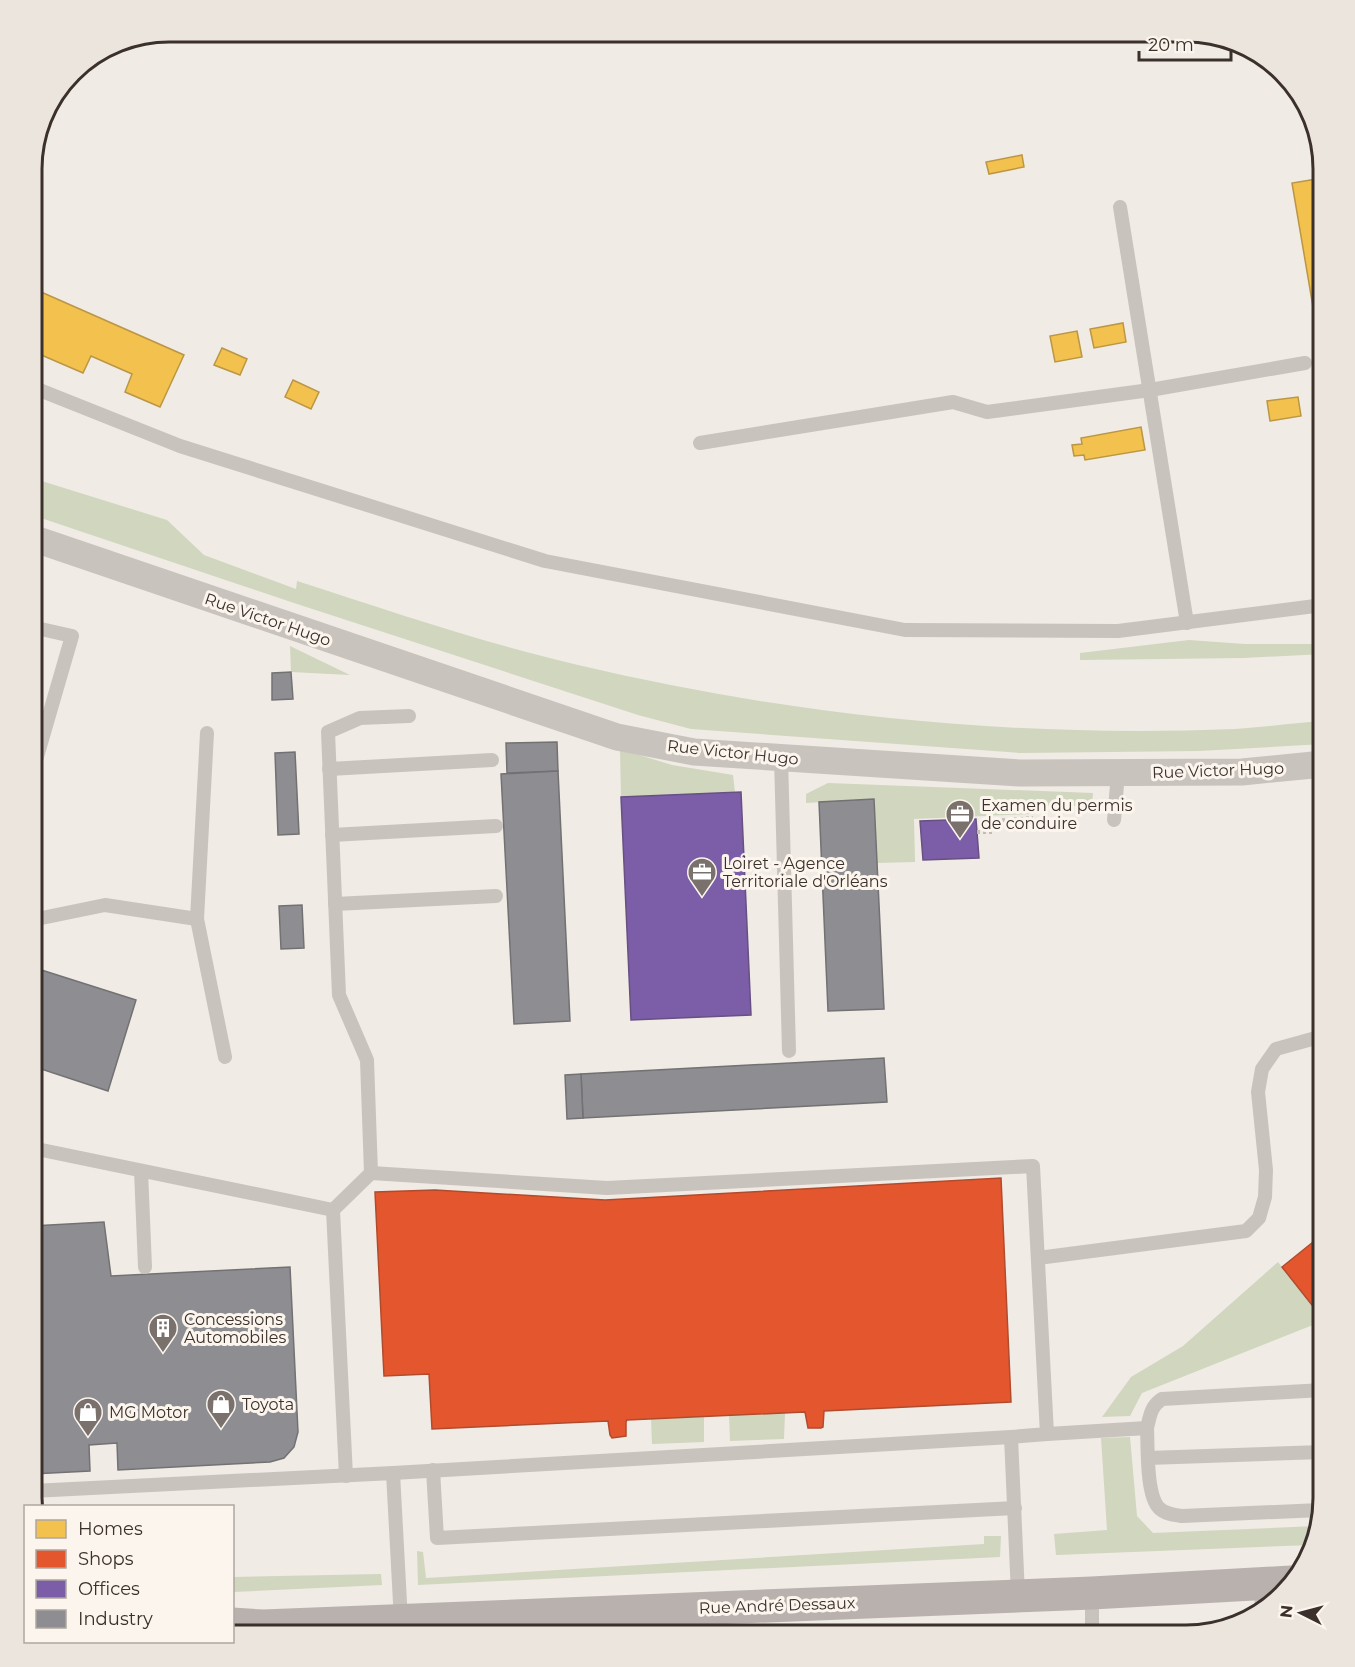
<svg xmlns="http://www.w3.org/2000/svg" width="1355" height="1667" font-family="Montserrat,sans-serif">
<style>
.green{fill:#d1d6bf}
.homes{fill:#f2c14e;stroke:#bb9644;stroke-width:1.5}
.shops{fill:#e4572e;stroke:#b14b2d;stroke-width:1.5}
.offices{fill:#7b5ea7;stroke:#685082;stroke-width:1.5}
.industry{fill:#8d8d92;stroke:#747173;stroke-width:1.5}
.lines{fill:none;stroke-linecap:round;stroke-linejoin:round}
.path{stroke:#c2bbb6;stroke-width:4;stroke-dasharray:3 3;stroke-linecap:butt}
.lane{stroke:#c9c3be;stroke-width:14}
.street{stroke:#c9c3be;stroke-width:27}
.primary{stroke:#b8b1ad;stroke-width:33}
.labels{text-anchor:middle;stroke-width:6;stroke-linejoin:round;paint-order:stroke}
.street-label{font-size:16px;fill:#3b302b;stroke:#fbf5ee}
.poi-label{font-size:16px;fill:#3b302b;stroke:#fbf5ee;text-anchor:start}
.rim{fill:none;stroke:#3b302b;stroke-width:3}
</style>
<rect width="100%" height="100%" fill="#f0ebe5"/>
<!-- green -->
<g class="green">
<path d="M32,478L167,520L204,555L296,589L297,581C390,611 483,643 578,665C793,716 1014,738 1235,729C1264,727 1294,723 1323,721V744L1199,751L1020,753L691,729L638,715L294,603L32,515Z"/>
<polygon points="1189,640 1245,644 1323,644 1323,654 1243,658 1080,660 1080,653"/>
<polygon points="290,646 350,675 291,672"/>
<polygon points="620,749 672,765 733,775 735,793 621,797"/>
<polygon points="828,783 1093,793 1092,806 1032,806 1031,814 914,819 915,862 876,863 873,799 806,803 806,794"/>
<polygon points="1278,1262 1323,1321 1142,1393 1130,1416 1102,1417 1131,1377 1183,1346"/>
<polygon points="785,1413 784,1439 730,1441 729,1415"/>
<polygon points="704,1417 704,1442 652,1444 651,1419"/>
<polygon points="1130,1437 1137,1516 1153,1533 1316,1526 1311,1545 1056,1555 1054,1534 1107,1530 1101,1438"/>
<polygon points="984,1536 1001,1536 1000,1557 418,1585 417,1551 423,1552 426,1578 984,1544"/>
<polygon points="381,1574 382,1585 233,1592 233,1577"/>
</g>
<!-- homes -->
<g class="homes">
<polygon points="1022,155 1024,167 989,174 986,162"/>
<polygon points="1323,178 1323,366 1292,183"/>
<polygon points="32,288 184,355 160,407 125,392 132,374 91,356 83,373 32,351"/>
<polygon points="1123,323 1126,342 1094,348 1090,329"/>
<polygon points="1077,331 1082,357 1055,362 1050,336"/>
<polygon points="222,348 247,359 240,375 214,365"/>
<polygon points="293,380 319,392 311,409 285,397"/>
<polygon points="1298,397 1301,416 1270,421 1267,401"/>
<polygon points="1141,427 1145,450 1085,460 1084,455 1074,456 1072,445 1082,444 1081,438"/>
</g>
<!-- shops -->
<g class="shops">
<polygon points="1001,1178 1011,1402 824,1411 823,1427 821,1428 808,1428 805,1412 627,1420 626,1422 626,1436 612,1438 610,1435 608,1421 432,1429 429,1374 384,1376 375,1192 435,1190 605,1200"/>
<polygon points="1323,1234 1323,1319 1282,1267"/>
</g>
<!-- offices -->
<g class="offices">
<polygon points="741,792 751,1015 631,1020 621,797"/>
<polygon points="976,819 979,858 923,860 920,821"/>
</g>
<!-- industry -->
<g class="industry">
<polygon points="291,672 293,699 272,700 272,673"/>
<polygon points="557,742 558,771 507,773 506,743"/>
<polygon points="295,752 299,834 278,835 275,753"/>
<polygon points="558,771 570,1021 514,1024 501,774"/>
<polygon points="874,799 884,1009 828,1011 819,802"/>
<polygon points="302,905 304,948 281,949 279,906"/>
<polygon points="32,967 136,1000 108,1091 32,1066"/>
<polygon points="884,1058 887,1102 583,1118 581,1074"/>
<polygon points="581,1074 583,1118 567,1119 565,1075"/>
<polygon points="104,1222 111,1276 290,1267 298,1432 294,1447 284,1458 270,1462 118,1470 117,1443 89,1445 90,1471 32,1474 32,1226"/>
</g>
<g class="lines">
<!-- path -->
<polyline class="path" points="977,832 993,832 993,821 1033,818"/>
<!-- lane -->
<g class="lane">
<polyline points="1120,207 1187,623"/>
<polyline points="32,387 180,446 545,561 905,630 1118,631 1323,605"/>
<polyline points="700,443 953,402 987,412 1150,390 1305,363"/>
<polyline points="207,733 197,919 225,1057"/>
<polyline points="781,758 789,1051"/>
<polyline points="329,769 492,760"/>
<polyline points="32,774 72,636 32,627"/>
<polyline points="1114,820 1118,773"/>
<polyline points="332,835 496,826"/>
<polyline points="335,904 496,896"/>
<polyline points="32,920 105,905 197,919"/>
<polyline points="32,1148 333,1210 346,1476"/>
<polyline points="141,1171 145,1267"/>
<polyline points="371,1173 367,1060 339,995 328,732 360,718 409,716"/>
<polyline points="333,1210 371,1173 607,1188 1033,1166 1047,1434 1011,1437"/>
<polyline points="1038,1258 1246,1231 1259,1218 1265,1197 1266,1170 1258,1092 1262,1069 1276,1049 1323,1036"/>
<path d="M1147,1428C1150,1416 1151,1406 1162,1399L1323,1390"/>
<path d="M1047,1434L1147,1428C1148,1447 1146,1495 1159,1508C1165,1514 1174,1515 1182,1516L1320,1510"/>
<polyline points="1148,1458 1323,1452"/>
<polyline points="433,1470 437,1538 1015,1508"/>
<polyline points="393,1473 1011,1437 1018,1595"/>
<polyline points="32,1491 393,1473 401,1621"/>
<polyline points="1261,1583 1262,1612"/>
<polyline points="662,1610 665,1635"/>
<polyline points="1092,1627 1092,1593"/>
</g>
<!-- street -->
<polyline class="street" points="32,538 617,737 694,752 1020,773 1242,772 1323,764"/>
<!-- primary -->
<polyline class="primary" points="232,1624 263,1626 1092,1593 1291,1582"/>
</g>
<!-- icons -->
<defs>
<g id="office-pin" transform="scale(1.5)"><path d="M0 17L-7.5 6A9.5 9.5 0 1 1 7.5 6Z" fill="#7a716c" stroke="#fbf5ee"/><path d="M-6-3h4V-5.5h4V-3h4V5H-6ZM-1-4.5V-3h2v-1.5ZM-6 0V1H6V0Z" fill="#fff"/></g>
<g id="building-pin" transform="scale(1.5)"><path d="M0 17L-7.5 6A9.5 9.5 0 1 1 7.5 6Z" fill="#7a716c" stroke="#fbf5ee"/><path d="M-4-6H4V6H1V3H-1V6H-4ZM-2.5-4.3h1.7v1.8h-1.7ZM.8-4.3h1.7v1.8H.8ZM-2.5-1h1.7V.8h-1.7ZM.8-1h1.7V.8H.8Z" fill="#fff"/></g>
<g id="shop-pin" transform="scale(1.5)"><path d="M0 17L-7.5 6A9.5 9.5 0 1 1 7.5 6Z" fill="#7a716c" stroke="#fbf5ee"/><path d="M-5-2.5h2.3a2.7 3.5 0 0 1 5.4 0H5L5.5 6h-11ZM-1.5-2.5h3a1.5 2.3 0 0 0-3 0Z" fill="#fff"/></g>
</defs>
<g fill-rule="evenodd">
<use href="#office-pin" x="960" y="814"/>
<use href="#office-pin" x="702" y="872"/>
<use href="#building-pin" x="163" y="1328"/>
<use href="#shop-pin" x="221" y="1404"/>
<use href="#shop-pin" x="88" y="1412"/>
</g>
<g class="labels">
<!-- street labels -->
<g class="street-label">
<text transform="translate(268 619) rotate(19)" y="6">Rue Victor Hugo</text>
<text transform="translate(733 752) rotate(6)" y="6">Rue Victor Hugo</text>
<text transform="translate(1218 770) rotate(-2)" y="6">Rue Victor Hugo</text>
<text transform="translate(777 1605) rotate(-2)" y="6">Rue André Dessaux</text>
</g>
<!-- poi labels -->
<g class="poi-label">
<text x="981" y="811">Examen du permis<tspan x="981" dy="18">de conduire</tspan></text>
<text x="723" y="869">Loiret - Agence<tspan x="723" dy="18">Territoriale d'Orléans</tspan></text>
<text x="184" y="1325">Concessions<tspan x="184" dy="18">Automobiles</tspan></text>
<text x="242" y="1410">Toyota</text>
<text x="109" y="1418">MG Motor</text>
</g>
</g>
<!-- crop -->
<path d="M0 0H1355V1667H0ZM169 42H1186A127 127 0 0 1 1313 169V1498A127 127 0 0 1 1186 1625H169A127 127 0 0 1 42 1498V169A127 127 0 0 1 169 42Z" fill="#ece5de" fill-rule="evenodd"/>
<path class="rim" d="M169 42H1186A127 127 0 0 1 1313 169V1498A127 127 0 0 1 1186 1625H169A127 127 0 0 1 42 1498V169A127 127 0 0 1 169 42Z"/>
<!-- legend -->
<rect x="24" y="1505" width="210" height="138" fill="#fbf5ee" stroke="#aea6a0" stroke-width="1.5"/>
<rect x="36" y="1520" width="30" height="18" fill="#f2c14e" stroke="#aea6a0" stroke-width="1.5"/>
<text x="78" y="1535" font-size="18" fill="#3b302b">Homes</text>
<rect x="36" y="1550" width="30" height="18" fill="#e4572e" stroke="#aea6a0" stroke-width="1.5"/>
<text x="78" y="1565" font-size="18" fill="#3b302b">Shops</text>
<rect x="36" y="1580" width="30" height="18" fill="#7b5ea7" stroke="#aea6a0" stroke-width="1.5"/>
<text x="78" y="1595" font-size="18" fill="#3b302b">Offices</text>
<rect x="36" y="1610" width="30" height="18" fill="#8d8d92" stroke="#aea6a0" stroke-width="1.5"/>
<text x="78" y="1625" font-size="18" fill="#3b302b">Industry</text>
<!-- north arrow -->
<g transform="translate(1301 1613) rotate(276)" stroke="#fbf5ee" stroke-width="4.5" paint-order="stroke">
<path d="M0-4.5L10 22L0 15L-10 22Z" fill="#3b302b"/>
<text y="-9" font-size="16" font-weight="bold" text-anchor="middle" fill="#3b302b">N</text>
</g>
<!-- scale -->
<path d="M1139 51v9h92v-9" fill="none" stroke="#3b302b" stroke-width="3"/>
<text x="1148" y="51" font-size="18" fill="#3b302b" stroke="#fbf5ee" stroke-width="4.5" paint-order="stroke">20 m</text>
</svg>
